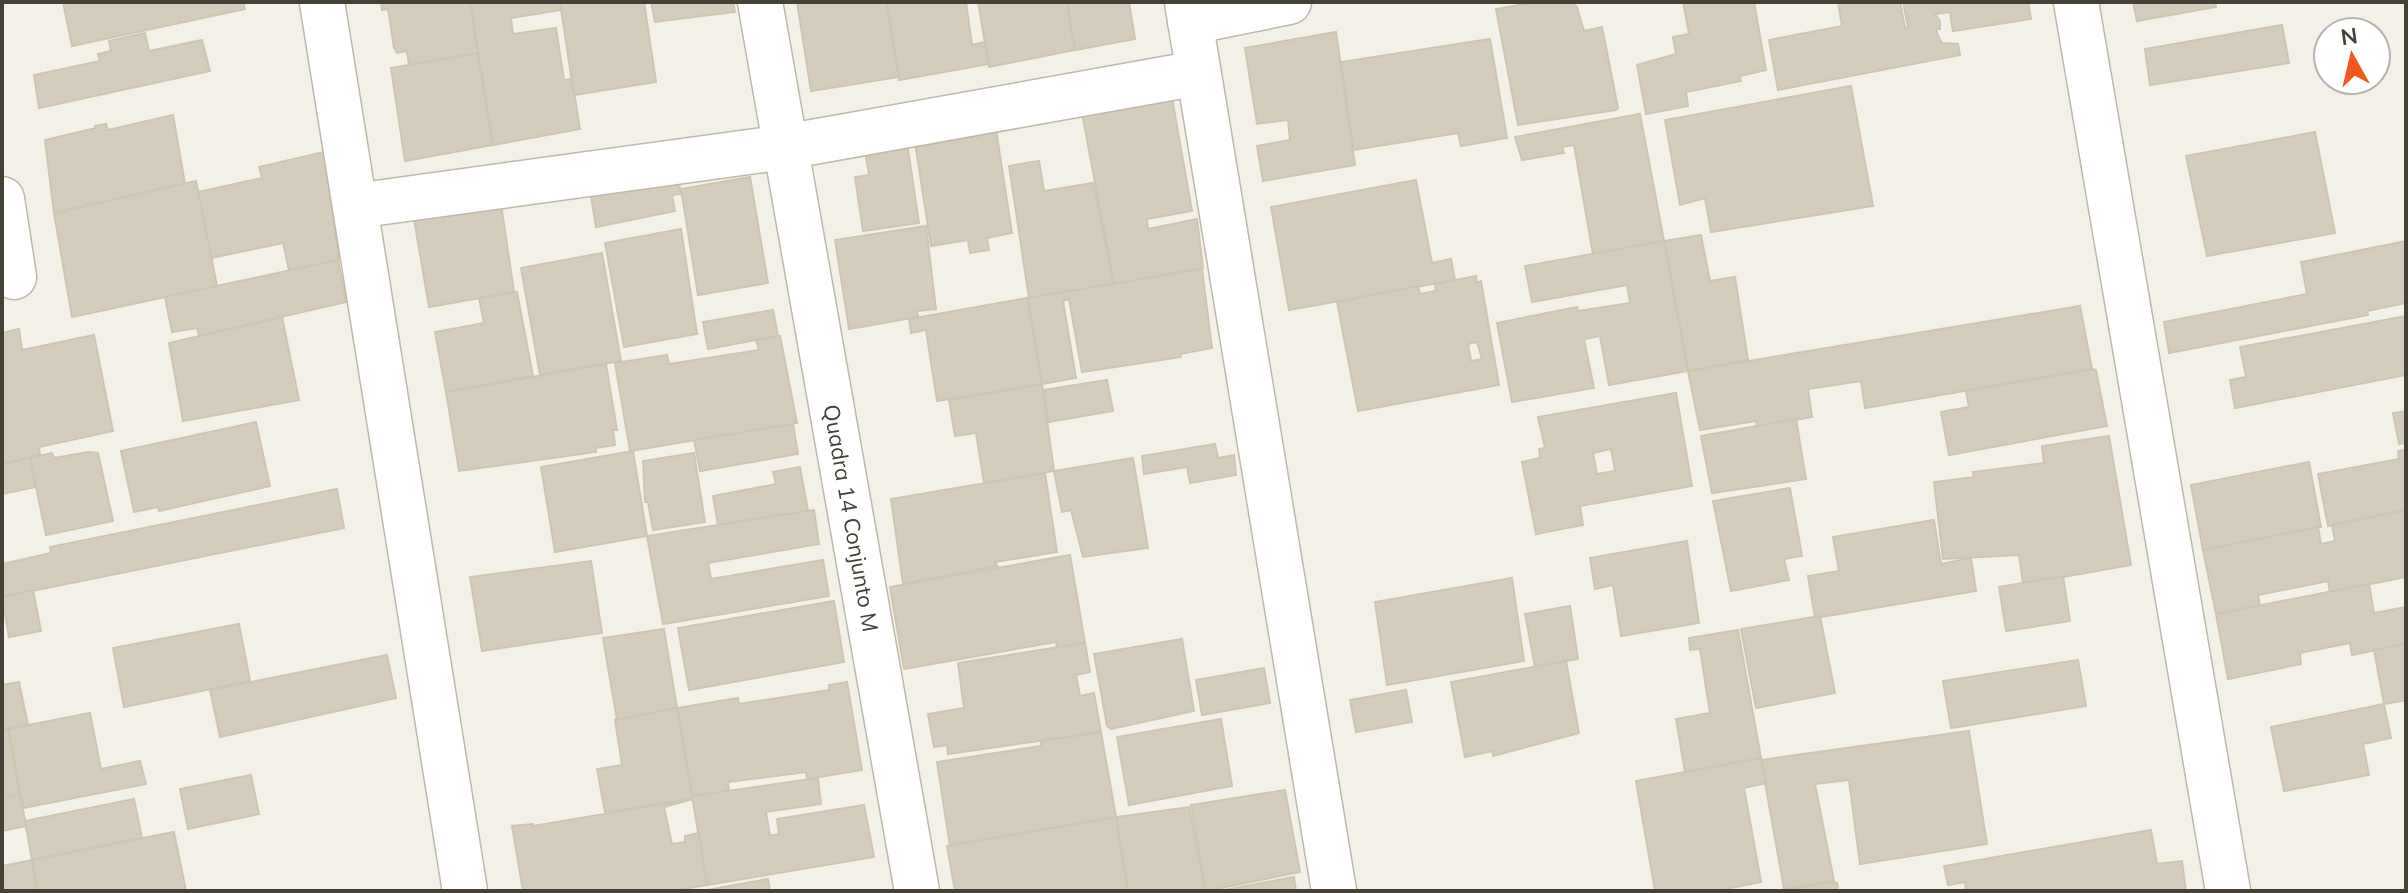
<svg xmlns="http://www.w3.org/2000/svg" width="2408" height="893" font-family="Mulish,sans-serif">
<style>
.building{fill:#d4cdbd;stroke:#cec6b0;stroke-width:2;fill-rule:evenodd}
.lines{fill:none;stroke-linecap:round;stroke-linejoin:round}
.minor-casing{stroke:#beb9aa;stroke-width:47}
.minor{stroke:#fff;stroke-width:44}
.labels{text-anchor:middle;stroke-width:6;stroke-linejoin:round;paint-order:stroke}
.street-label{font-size:22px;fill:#454136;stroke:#fff}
</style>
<rect width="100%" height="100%" fill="#f3f0e7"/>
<!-- building -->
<g class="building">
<polygon points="63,2 243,2 245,9 72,46"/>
<polygon points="381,2 470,2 478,53 409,66 407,51 397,53 394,48 388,9 382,10"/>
<polygon points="470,2 560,2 561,10 511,18 513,34 556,28 564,80 572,79 580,129 493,145"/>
<polygon points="560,2 644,2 656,82 574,95"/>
<polygon points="651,2 733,2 735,12 655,22"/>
<polygon points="797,2 887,2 899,77 811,91"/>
<polygon points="887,2 966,2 972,45 985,42 989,64 899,80"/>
<polygon points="978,2 1067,2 1075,50 989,67"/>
<polygon points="1067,2 1129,2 1135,39 1075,50"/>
<polygon points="1536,2 1572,2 1577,7 1584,31 1602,27 1618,108 1616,110 1518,125 1496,9"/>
<polygon points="1683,2 1754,2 1766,70 1740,76 1741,81 1686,92 1688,106 1646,114 1637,65 1676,54 1673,37 1689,34"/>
<polygon points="1838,2 1900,2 1905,28 1908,27 1903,2 2028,2 2031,19 1953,31 1950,12 1935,14 1940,21 1940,29 1936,29 1939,38 1942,43 1958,44 1960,55 1778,90 1769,40 1842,26"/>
<polygon points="2133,2 2215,2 2216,7 2137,21"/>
<polygon points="2282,25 2289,63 2150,85 2145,49"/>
<polygon points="1336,32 1355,165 1263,181 1257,146 1290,140 1288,120 1257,124 1245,48"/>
<polygon points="145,33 149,51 202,40 210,71 39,108 34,75 100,61 98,54 111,51 109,41"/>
<polygon points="1490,39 1507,138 1461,146 1458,133 1353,150 1341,62"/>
<polygon points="478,53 493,145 405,161 391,68"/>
<polygon points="1851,86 1873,206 1711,232 1705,198 1680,205 1665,120"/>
<polygon points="1172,98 1192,211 1147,219 1148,229 1197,219 1203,268 1114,284 1082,113"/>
<polygon points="1640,114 1664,241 1593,254 1574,145 1562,147 1564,153 1522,160 1515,137"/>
<polygon points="173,115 185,184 54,213 45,140 96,128 95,126 106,124 108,130"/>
<polygon points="995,123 1012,233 987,238 989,250 970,253 968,240 931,246 914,136"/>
<polygon points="2315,132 2335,233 2207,256 2186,156"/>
<polygon points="907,143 919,223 863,231 855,177 869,175 865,150"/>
<polygon points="324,152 339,260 289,270 283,243 211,258 198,192 262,178 259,167"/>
<polygon points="1039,161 1044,191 1093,183 1114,284 1029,298 1009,166"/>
<polygon points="677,173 681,194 672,195 675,211 596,227 590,190"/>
<polygon points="750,177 768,283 698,295 681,189"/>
<polygon points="1416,180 1432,263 1451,259 1455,280 1289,310 1271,207"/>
<polygon points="196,181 217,286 72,317 54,213"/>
<polygon points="501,204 514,292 429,307 414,219"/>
<polygon points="926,226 936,309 917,311 918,317 849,329 835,240"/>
<polygon points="681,229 697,334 624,347 605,243"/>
<polygon points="1701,235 1710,281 1735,277 1748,360 1688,371 1664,241"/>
<polygon points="1664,241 1688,371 1609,385 1600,336 1584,339 1594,388 1512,402 1497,323 1577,307 1578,311 1630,303 1627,285 1532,302 1525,266"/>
<polygon points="2406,241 2406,303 2367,311 2368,315 2169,353 2164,322 2307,294 2301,262"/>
<polygon points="602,253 621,361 540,375 521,268"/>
<polygon points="338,260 346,302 199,336 197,328 172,332 165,297"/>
<polygon points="1202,269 1212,348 1180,354 1181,357 1082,372 1069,299 1063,301 1076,378 1042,384 1027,298"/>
<path d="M1476,276L1477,283L1481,281L1499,385L1358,411L1337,302L1418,286L1420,294L1436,291L1435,284ZM1477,342L1482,359L1471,361L1468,344Z"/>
<polygon points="517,292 533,376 446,392 435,332 484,323 479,298"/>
<polygon points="1027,298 1042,384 937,401 926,330 911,333 909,319"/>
<polygon points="2080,306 2092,369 1865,408 1861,381 1808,389 1812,417 1757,427 1756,421 1700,430 1688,371"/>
<polygon points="773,310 778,336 708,349 703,322"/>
<polygon points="2406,316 2406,375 2235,408 2230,380 2246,377 2240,347"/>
<polygon points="282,317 299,400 183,421 169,343"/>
<polygon points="19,329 22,350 94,335 113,431 39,447 40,455 2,464 2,333"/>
<polygon points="780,336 797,423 630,451 615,363 667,355 669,364 759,350 756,340"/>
<polygon points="606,364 617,430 613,430 615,445 596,448 596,452 459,471 446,392"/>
<polygon points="2092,369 2096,370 2107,426 1949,455 1941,412 1969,407 1966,391"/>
<polygon points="1107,380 1113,411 1048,422 1043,390"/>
<polygon points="1042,384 1054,471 984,483 976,433 955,436 949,400"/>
<path d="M1676,393L1692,486L1580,506L1583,525L1536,534L1522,462L1540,458L1539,449L1545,448L1538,417ZM1611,449L1615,471L1597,474L1593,453Z"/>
<polygon points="2406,411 2406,443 2399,444 2393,413"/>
<polygon points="1796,419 1806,479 1712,493 1701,436"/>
<polygon points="256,422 270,486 159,511 158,507 134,512 121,451"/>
<polygon points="793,424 798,454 700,471 694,440"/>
<polygon points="2109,436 2131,565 2023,584 2019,555 1943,559 1934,482 1974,477 1973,472 2044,463 2042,446"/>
<polygon points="1215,444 1218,458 1234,455 1236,475 1190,483 1187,467 1144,474 1142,456"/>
<polygon points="2406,450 2406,510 2328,526 2318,474 2399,459 2398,451"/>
<polygon points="633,451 647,536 555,552 541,467"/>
<polygon points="88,452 98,453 113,521 46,535 30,458 52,453 54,458"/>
<polygon points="694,453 705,522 653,530 648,502 645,502 643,461"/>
<polygon points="30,458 36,487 2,494 2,464"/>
<polygon points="1133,458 1148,548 1083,557 1071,510 1062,512 1054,471"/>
<polygon points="2309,462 2321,527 2203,550 2191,485"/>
<polygon points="800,467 808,511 718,525 713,496 776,484 773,472"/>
<polygon points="1045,473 1057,552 995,562 997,566 903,584 891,499"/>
<polygon points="1790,488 1802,556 1784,559 1789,580 1731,591 1713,501"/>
<polygon points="337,489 344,528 2,597 2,564 51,553 50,547"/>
<polygon points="814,510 819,544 708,563 711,579 823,560 829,596 663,624 647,536"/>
<polygon points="2406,510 2406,577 2330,592 2328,581 2258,595 2260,606 2216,614 2203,550 2318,527 2321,544 2335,541 2332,525"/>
<polygon points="1934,520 1941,564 1971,558 1976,591 1815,618 1808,576 1839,571 1833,537"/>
<polygon points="1687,541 1699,623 1621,636 1613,585 1595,589 1590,558"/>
<polygon points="1070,555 1085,643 1057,648 1056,642 904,669 890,587"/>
<polygon points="591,561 602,633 482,651 470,577"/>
<polygon points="2063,576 2070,621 2006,631 1999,587"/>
<polygon points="1512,578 1524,661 1387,685 1375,602"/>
<polygon points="2369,584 2374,613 2406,607 2406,644 2352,655 2350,643 2300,653 2301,664 2228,679 2216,614"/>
<polygon points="33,590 41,631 9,637 2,597"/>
<polygon points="834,601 844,662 689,690 678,628"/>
<polygon points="1570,606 1578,659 1535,667 1525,614"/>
<polygon points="1820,616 1835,693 1756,708 1741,629"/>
<polygon points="239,624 250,681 124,707 113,648"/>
<polygon points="664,629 677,708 617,720 603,638"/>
<polygon points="1738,630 1761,758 1685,772 1676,719 1710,713 1700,649 1690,650 1689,638"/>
<polygon points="1182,639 1194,711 1111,729 1107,726 1094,654"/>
<polygon points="1085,643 1090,672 1076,675 1080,696 1094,693 1101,732 948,754 947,745 934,747 928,714 964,708 958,663"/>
<polygon points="2406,644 2406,700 2384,704 2374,650"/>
<polygon points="387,655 396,698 220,737 210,690"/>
<polygon points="2078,660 2086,706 1951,728 1943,681"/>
<polygon points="1566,661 1579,733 1493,756 1492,751 1465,757 1451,682"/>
<polygon points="1264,668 1270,703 1202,715 1196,680"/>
<polygon points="19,682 28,725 2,730 2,685"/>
<polygon points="847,682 862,770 807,779 806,772 728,782 729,791 692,796 677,708 738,698 739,704 829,690 829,685"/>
<polygon points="1406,690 1412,722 1356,732 1350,700"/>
<polygon points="2384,704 2391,738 2363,744 2369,775 2284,791 2271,727"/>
<polygon points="677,708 693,799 605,812 597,769 622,765 615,720"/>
<polygon points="90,713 101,769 140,761 146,784 23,808 8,729"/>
<polygon points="1221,719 1232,786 1129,805 1117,737"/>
<polygon points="8,729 20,794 2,798 2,730"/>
<polygon points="1969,731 1987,844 1860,864 1849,780 1815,784 1834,881 1784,889 1761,760"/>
<polygon points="1101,732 1116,817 950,846 937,762 1041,746 1041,741"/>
<polygon points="1761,758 1766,783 1744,788 1761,882 1716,891 1655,891 1636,781"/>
<polygon points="251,775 259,814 188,829 180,789"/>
<polygon points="818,778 821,804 766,812 770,836 779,834 777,819 864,805 874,857 707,885 692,796"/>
<polygon points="1285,790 1300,872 1206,891 1191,805"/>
<polygon points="20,794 26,826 2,831 2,798"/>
<polygon points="134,799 142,838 32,860 25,821"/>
<polygon points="693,799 664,807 672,844 685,842 685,836 699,833 707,885 671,891 523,891 512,826 533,824 533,826"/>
<polygon points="1189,807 1205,891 1128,891 1116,817"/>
<polygon points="1116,817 1128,891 955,891 947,846"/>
<polygon points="2151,830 2157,864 2182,861 2186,891 1966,891 1965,882 1948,885 1944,866"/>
<polygon points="174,832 186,891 37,891 32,860"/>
<polygon points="32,860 37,891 2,891 2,866"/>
<polygon points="1294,877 1296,891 1219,891"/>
<polygon points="768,879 770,891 707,890"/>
<polygon points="1830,882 1837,883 1838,891 1782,891"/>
</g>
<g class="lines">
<!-- minor casing -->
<g class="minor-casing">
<g id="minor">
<polyline points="322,2 465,891"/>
<path id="s1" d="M760,2L917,891"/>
<polyline points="1187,2 1334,891"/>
<polyline points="2076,2 2228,891"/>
<polyline points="1190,22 1289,2"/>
<polyline points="2,199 14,277"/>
<polyline points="355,206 785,147 1198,73"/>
</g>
</g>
<!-- minor -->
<use href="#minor" class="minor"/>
</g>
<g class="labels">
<!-- street labels -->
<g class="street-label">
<text dy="8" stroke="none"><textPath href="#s1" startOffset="524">Quadra 14 Conjunto M</textPath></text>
</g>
</g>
<!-- border -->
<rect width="2408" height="893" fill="none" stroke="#454136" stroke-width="8"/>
<!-- north arrow -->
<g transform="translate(2352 56) rotate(352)"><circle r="38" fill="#ffffff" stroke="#b5b3af" stroke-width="2"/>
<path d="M0-6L14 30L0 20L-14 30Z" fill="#f15720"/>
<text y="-12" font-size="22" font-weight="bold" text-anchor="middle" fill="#454136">N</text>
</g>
</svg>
